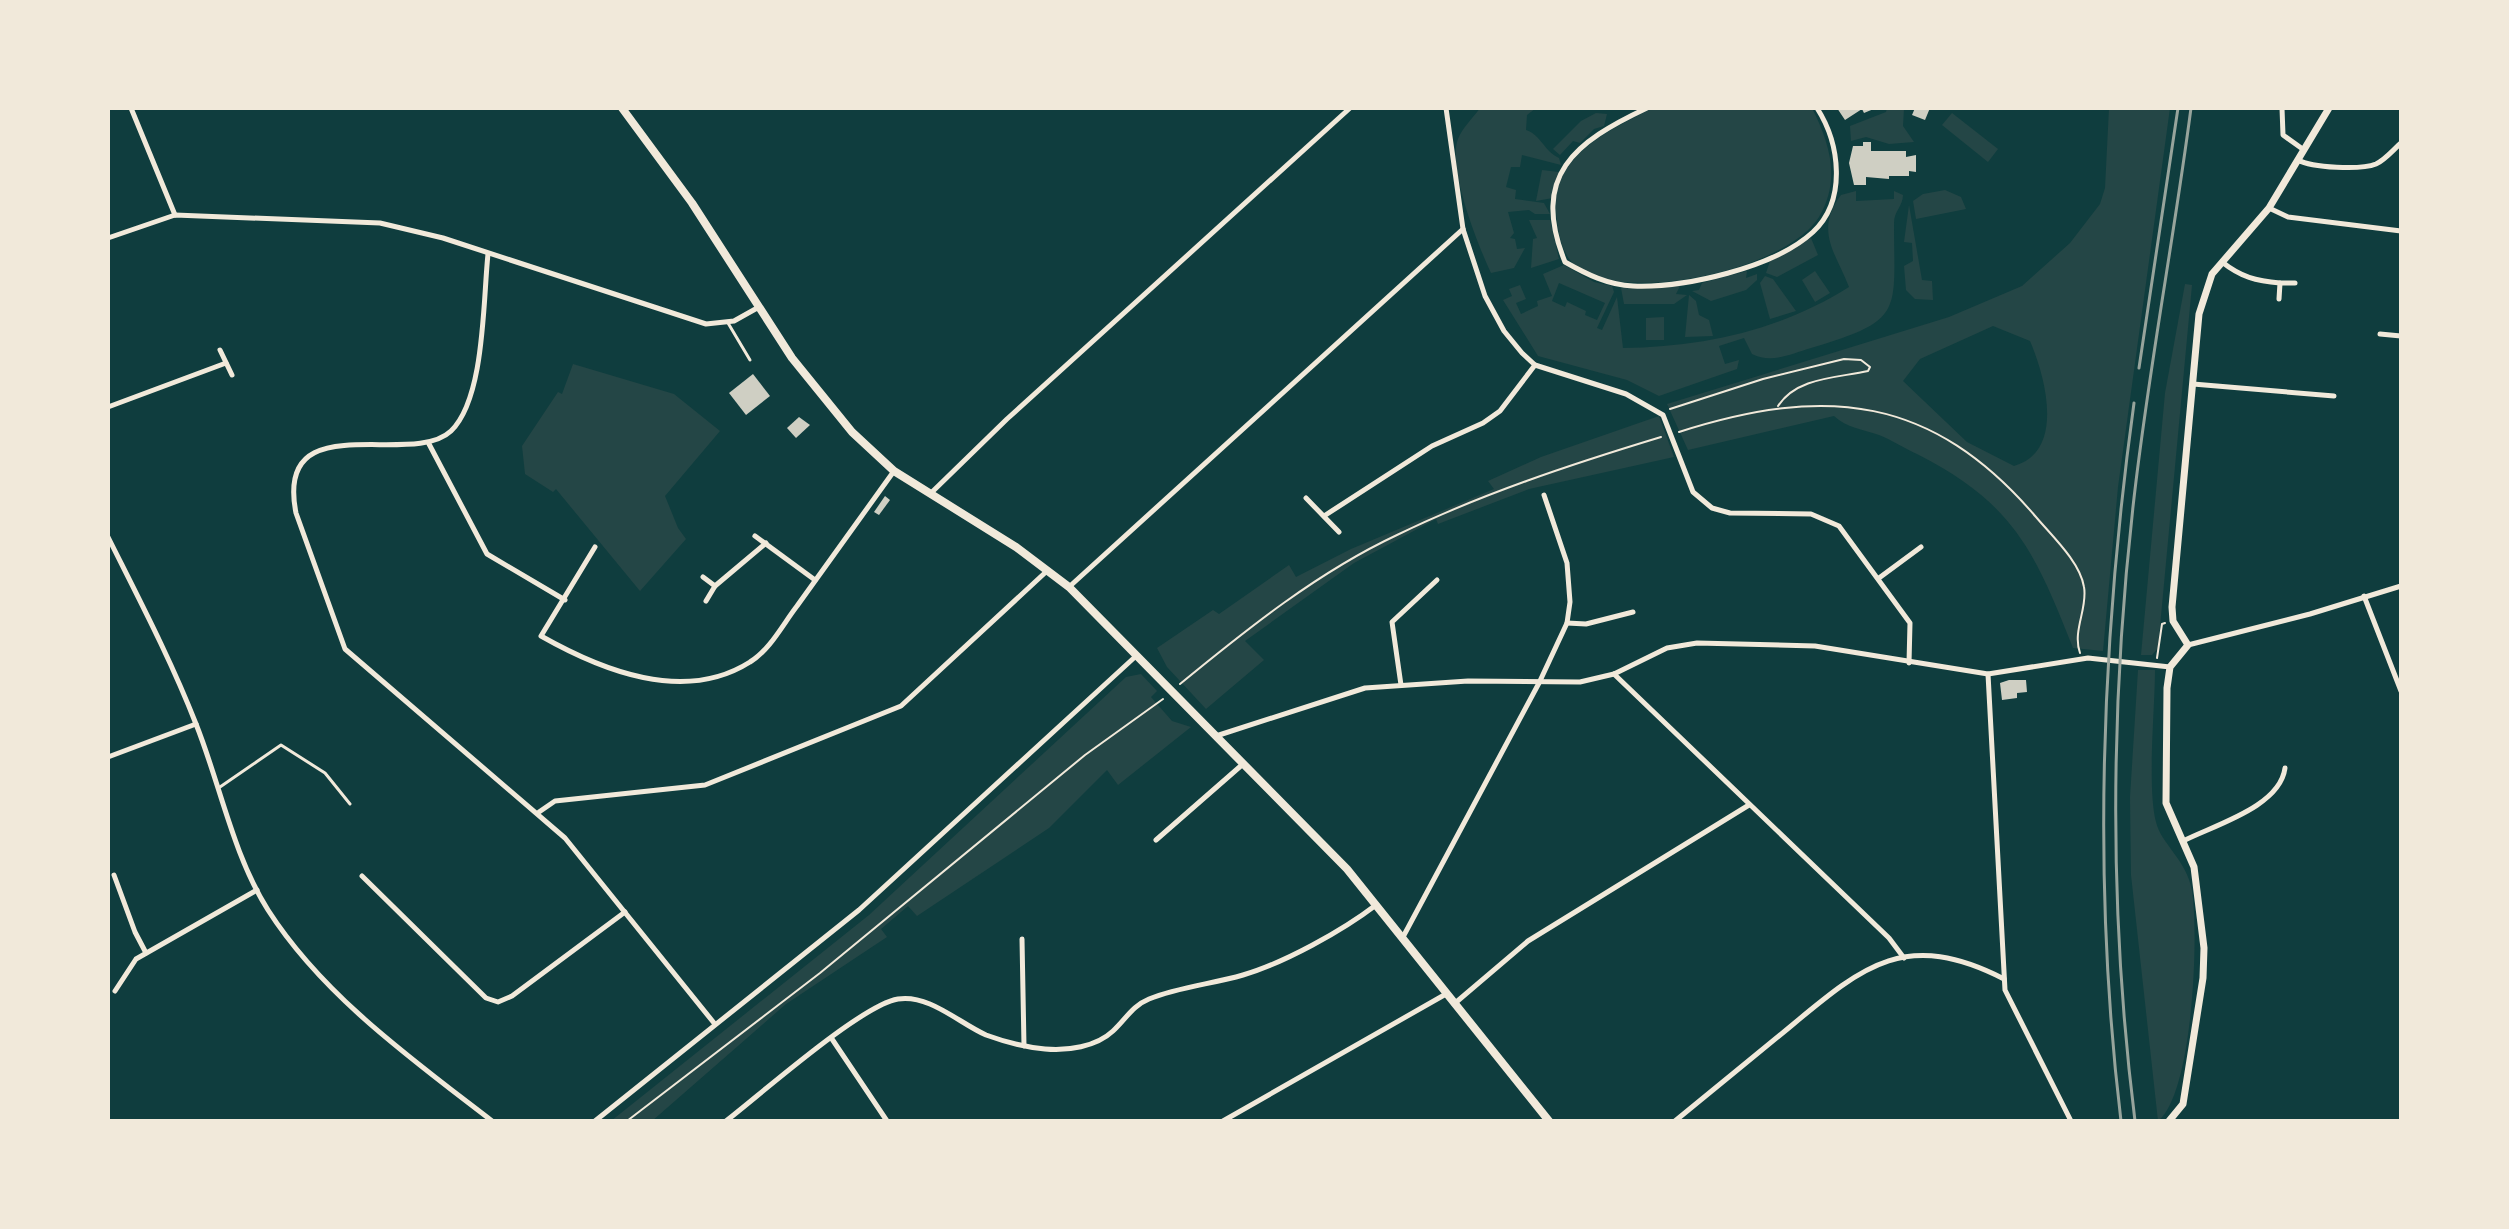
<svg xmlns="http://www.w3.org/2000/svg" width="2509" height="1229" font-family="Arial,sans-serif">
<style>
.green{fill:#244646;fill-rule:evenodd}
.building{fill:#cfcfc3}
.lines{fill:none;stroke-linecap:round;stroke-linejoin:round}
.path{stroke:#f1e9da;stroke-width:2}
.service{stroke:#f1e9da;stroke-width:3}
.minor{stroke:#f1e9da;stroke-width:5}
.tertiary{stroke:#f1e9da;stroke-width:7}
.primary{stroke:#f1e9da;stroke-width:8}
.rail{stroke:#97a49c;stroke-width:3}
</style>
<rect width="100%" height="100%" fill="#0f3d3e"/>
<!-- green -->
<g class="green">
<path d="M1480,108H1536L1527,115L1526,130C1541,135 1544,151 1559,158L1561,165L1522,155L1520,167H1511L1506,187L1516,190L1515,199L1544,203L1550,214H1535L1529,210L1508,212L1514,233L1510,238L1515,239L1517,249L1525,248L1514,268L1491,273C1478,245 1447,168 1458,139C1462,128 1474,117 1480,108Z"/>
<path d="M1653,108H1812C1830,144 1841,180 1819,217C1787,269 1628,305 1577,267C1561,255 1558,231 1556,212C1552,155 1610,130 1653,108Z"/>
<polygon points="1887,108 1904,108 1903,126 1914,142 1889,144 1866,137 1851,141 1850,126 1886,112"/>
<path d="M2109,108H2170L2118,487L2103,651L2073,648C2035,552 2014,503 1917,454C1904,448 1892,440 1879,435C1862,429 1847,428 1834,416L1688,450L1667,404L1949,317L2022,286L2070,243L2100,204L2105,188ZM1993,326L2030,341C2045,376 2066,451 2014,466L1967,442L1903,381L1920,359Z"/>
<polygon points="1596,113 1607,114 1604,126 1594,129 1580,143 1573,141 1560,155 1553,149 1581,121"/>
<polygon points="1952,113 1998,149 1988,162 1942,125"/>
<polygon points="1542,170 1559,172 1553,198 1536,201"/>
<polygon points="1945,190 1961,197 1966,209 1916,219 1913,201 1923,194"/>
<path d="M1856,191V201L1894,199V191L1903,195C1903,206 1894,211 1894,223C1894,313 1905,320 1811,348C1790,354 1772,364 1752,354L1744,338L1719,346L1725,364L1739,360L1737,369L1659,396L1627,380L1538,356L1503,300L1512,296L1509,289L1520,285L1526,299L1516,303L1521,314L1538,306L1537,301L1552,296L1543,274L1564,265L1594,282L1612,286L1614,292L1597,328L1602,330L1617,297L1623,348C1703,347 1781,330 1849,287C1836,253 1814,231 1841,195ZM1559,283L1605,303L1597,320L1585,315L1586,311L1567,302L1565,307L1552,301Z"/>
<polygon points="1909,205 1922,280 1932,281 1933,300 1915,299 1906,290 1904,266 1913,261 1912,243 1904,242"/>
<polygon points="1529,220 1550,220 1559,259 1531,268 1533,239 1537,238"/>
<polygon points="1811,238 1818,255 1777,277 1766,273 1770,261"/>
<polygon points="1747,271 1746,278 1757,274 1757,280 1746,290 1711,301 1692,291 1699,290 1702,283"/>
<polygon points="1815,271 1830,293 1815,302 1802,280"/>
<polygon points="1765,276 1773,279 1796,311 1770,319 1760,283"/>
<polygon points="2185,284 2192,285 2158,648 2152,655 2141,655 2165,393"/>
<polygon points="1680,286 1676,294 1687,295 1674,304 1624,304 1621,288"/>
<polygon points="1689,295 1696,301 1699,315 1709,320 1713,336 1685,337"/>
<polygon points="1664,317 1664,340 1646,340 1646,318"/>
<polygon points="573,364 674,394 720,431 665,496 678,528 686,539 640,591 556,489 553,492 525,474 522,446 558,392 562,394"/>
<polygon points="1659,416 1674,457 1529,489 1438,524 1436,519 1354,563 1245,641 1264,660 1206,709 1167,667 1157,648 1213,610 1219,614 1289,565 1296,577 1351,549 1494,489 1488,481 1541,457"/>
<path d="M2138,670H2155C2155,709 2147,788 2156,822C2161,844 2187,860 2192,891C2199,935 2193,1094 2158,1121L2131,875L2130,797Z"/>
<polygon points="1141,674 1157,691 1151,697 1172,721 1191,727 1118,785 1107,770 1049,828 917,916 908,906 881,929 887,937 786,1004 652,1121 611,1121 869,915 1126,677"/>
</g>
<!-- building -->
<g class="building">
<polygon points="1837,108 1876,108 1864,113 1862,109 1845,120"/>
<polygon points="1915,108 1930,108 1925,120 1912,115"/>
<polygon points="1863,142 1871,142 1871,151 1906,151 1906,157 1916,155 1916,172 1909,171 1909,176 1889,176 1889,179 1866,177 1866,185 1854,185 1849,163 1853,146 1863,146"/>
<polygon points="753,374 770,396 746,415 729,393"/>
<polygon points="799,417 810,425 796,438 787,428"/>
<polygon points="885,496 890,500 879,515 874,512"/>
<polygon points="2009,680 2026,680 2027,692 2017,693 2017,698 2002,700 2000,683"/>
</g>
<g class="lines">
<!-- path -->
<g class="path">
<path d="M1670,409L1763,379L1844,359L1861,360L1870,367L1868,371C1837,378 1797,377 1778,406"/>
<path d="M1679,432C1826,385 1932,395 2036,517C2052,536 2080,562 2084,587C2088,608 2072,631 2080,653"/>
<polyline points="2157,658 2162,624 2165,623"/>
<path d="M1180,684C1247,629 1318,572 1397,535C1481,494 1572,464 1661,437"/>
<polyline points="627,1121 820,973 1085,755 1163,699"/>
</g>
<!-- service -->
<g class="service">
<polyline points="728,323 750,360"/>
<polyline points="220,787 281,745 325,773 350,804"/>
</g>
<!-- minor -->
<g class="minor">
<polyline points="131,108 175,215"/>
<polyline points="1446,108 1463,229 1485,296 1504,331 1522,353 1535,365 1626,394 1663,415 1693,492 1712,508 1730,513 1811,514 1839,526 1910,623 1909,663"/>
<path d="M1647,108C1575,142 1530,175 1565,262C1586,274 1608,285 1633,286C1684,288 1774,268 1813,232C1847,200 1840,144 1817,108"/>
<polyline points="2282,108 2283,135 2304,150"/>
<path d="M2298,160C2312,168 2361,170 2376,164C2385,160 2393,150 2401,143"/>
<polyline points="2269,208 2288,217 2401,231"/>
<polyline points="108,238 175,215 380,223 443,238 706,324 734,321 759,307"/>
<path d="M488,254C483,300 485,398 451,431C411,469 274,403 296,513L345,649L565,838L714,1023"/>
<path d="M2222,262C2241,277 2256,281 2280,283L2279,299"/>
<polyline points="2280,283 2295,283"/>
<polyline points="2380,334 2401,336"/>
<polyline points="220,350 232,375"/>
<polyline points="2193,384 2334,396"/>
<polyline points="108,407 226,363"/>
<polyline points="429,444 487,554 565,600"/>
<polyline points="930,494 1007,419 1350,108"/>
<polyline points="1306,498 1339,532"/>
<polyline points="1324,516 1432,446 1483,423 1500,411 1535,365"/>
<polyline points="755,536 815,580"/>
<path d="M108,537C139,599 171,660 196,724C220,784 233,855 268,910C323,996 413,1060 492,1121"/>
<path d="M595,547L541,636C601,670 684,704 750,662C770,650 783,624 797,606C829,561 862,516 894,471"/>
<polyline points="703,577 715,586 766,543"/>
<polyline points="1879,578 1921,547"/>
<polyline points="1069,587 1463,229"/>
<polyline points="2364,596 2401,691"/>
<polyline points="706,601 715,586"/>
<polyline points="1567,623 1586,624 1633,612"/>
<polyline points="2188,645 2310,614 2401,586"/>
<polyline points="1614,674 1889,938 1904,958"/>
<polyline points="1988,674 2005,990 2071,1121"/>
<polyline points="1401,685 1392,622 1437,580"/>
<polyline points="1216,736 1365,688 1468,681 1580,682 1614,674 1667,648 1697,643 1815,646 1988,674 2088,658 2170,667"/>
<polyline points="108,757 196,724"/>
<polyline points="539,812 555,801 705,785 901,706 1048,570"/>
<polyline points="1156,840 1243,764"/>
<path d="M2183,841C2214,825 2280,807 2285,768"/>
<polyline points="114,875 135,932 146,953"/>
<polyline points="362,876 486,998 498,1002 512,996 625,912"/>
<polyline points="1403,937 1539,683 1567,623 1570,602 1567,563 1544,495"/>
<polyline points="1022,939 1024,1046"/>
<polyline points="115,991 136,959 257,890"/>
<polyline points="1454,1004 1528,941 1749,805"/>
<polyline points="832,1039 887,1121"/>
<polyline points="595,1121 859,910 1136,656"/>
<path d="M726,1121C760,1095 861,1005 898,999C929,994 959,1023 986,1035C1005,1042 1024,1047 1045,1049C1067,1051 1096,1047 1113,1031C1126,1019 1132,1006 1149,999C1178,987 1212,984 1243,975C1284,963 1342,931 1376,905"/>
<polyline points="1223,1121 1446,994"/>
<path d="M1675,1121C1712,1091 1748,1061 1785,1031C1862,967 1904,928 2004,979"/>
</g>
<!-- tertiary -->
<polyline class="tertiary" points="2169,1121 2183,1104 2203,978 2204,948 2194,867 2166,803 2167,688 2170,667 2188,645 2173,621 2172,607 2199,314 2212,274 2269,208 2329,108"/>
<!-- primary -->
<polyline class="primary" points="622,108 692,203 792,358 852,432 894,471 1016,547 1069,587 1347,869 1549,1121"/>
<!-- rail -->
<g class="rail">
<polyline points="2139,368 2178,108"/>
<path d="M2121,1121C2092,881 2101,642 2134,403"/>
<path d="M2135,1121C2109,914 2110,705 2134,498C2149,367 2174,238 2191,108"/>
</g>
</g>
<!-- border -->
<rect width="2509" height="1229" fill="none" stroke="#f1e9da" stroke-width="220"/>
</svg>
